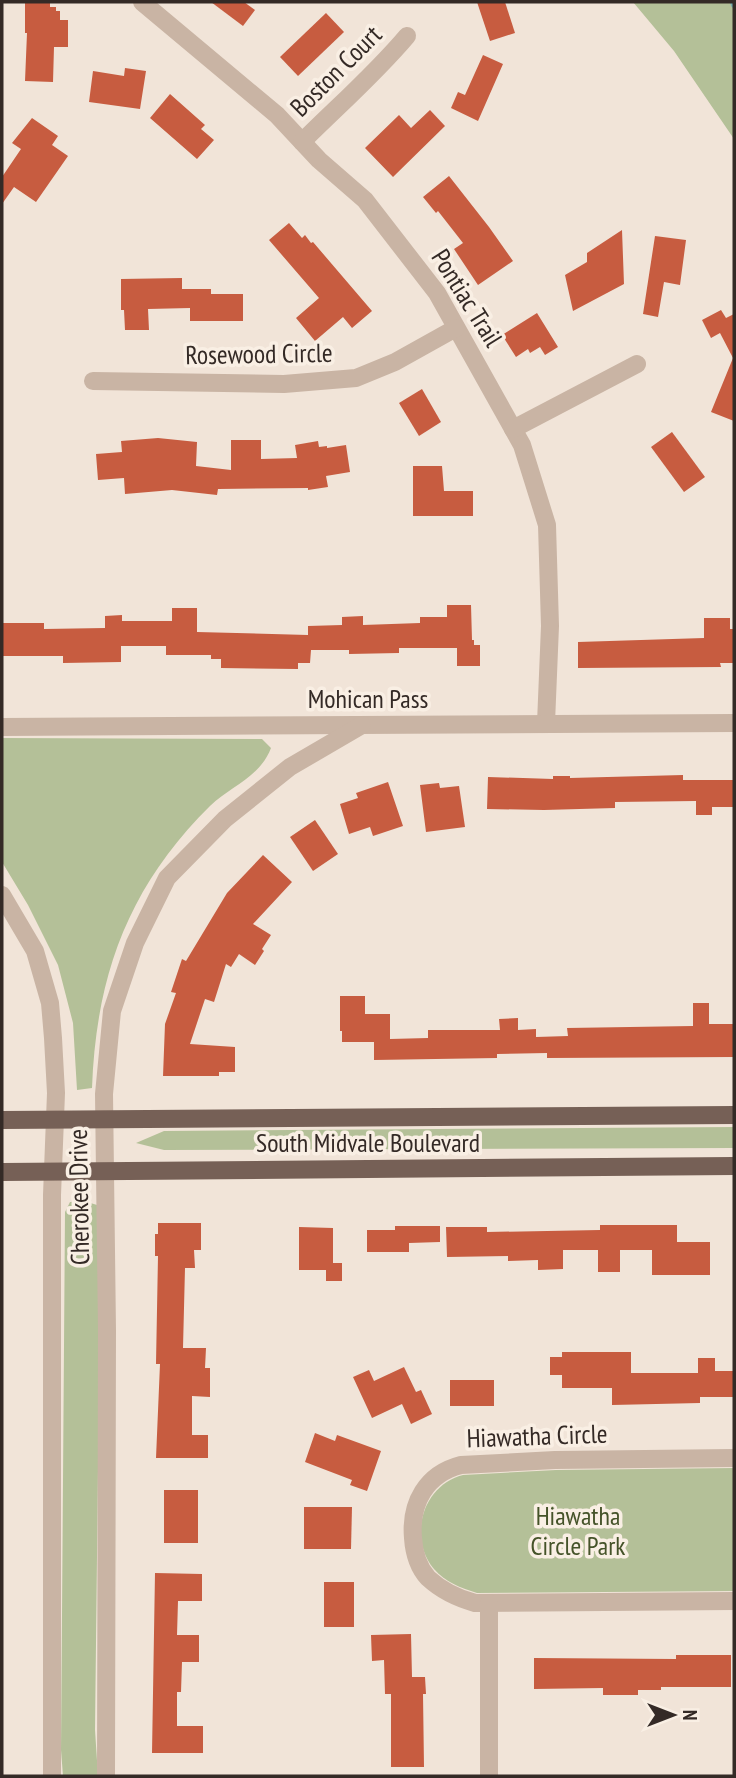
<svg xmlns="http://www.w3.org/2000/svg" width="736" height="1778" font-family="'PT Sans Narrow',sans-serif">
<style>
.green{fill:#b4c098}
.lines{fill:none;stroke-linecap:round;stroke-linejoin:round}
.stream{stroke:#77aeae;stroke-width:6}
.building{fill:#c75c40}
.minor{stroke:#c9b4a4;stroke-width:18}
.major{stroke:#766056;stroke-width:18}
.labels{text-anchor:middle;stroke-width:7;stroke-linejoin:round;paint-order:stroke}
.street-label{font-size:26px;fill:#342a26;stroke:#f9efe4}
.park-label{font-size:26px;fill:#455329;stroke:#f9efe4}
</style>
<rect width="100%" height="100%" fill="#f1e4d8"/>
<!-- green -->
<g class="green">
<polygon points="633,2 734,2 734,139 674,51"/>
<path d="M2,738L262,739L271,748C260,777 231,786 210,806C129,886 96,975 92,1088L77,1090L73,1023L58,965L28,905L2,862Z"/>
<polygon points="734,1127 734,1148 164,1150 136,1143 164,1131"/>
<polygon points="84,1201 97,1205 101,1212 95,1730 98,1776 63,1776 61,1750 65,1212 70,1202"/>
<path d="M734,1468V1591L477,1593C461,1588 445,1582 434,1569C407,1537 423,1485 463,1475L556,1470Z"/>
</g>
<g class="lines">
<!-- stream -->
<polyline class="stream" points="733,2 734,5"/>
</g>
<!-- building -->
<g class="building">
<polygon points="25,2 50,2 50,7 56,7 56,11 60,11 60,20 68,20 68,47 54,47 53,82 25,81 27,33 25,33"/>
<polygon points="211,2 244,2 255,10 243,26"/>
<polygon points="477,2 505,2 515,33 490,41"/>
<polygon points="326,13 344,32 298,76 280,57"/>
<polygon points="483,55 503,64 478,121 451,108 458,92 465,95"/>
<polygon points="125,68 146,71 140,109 89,102 93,71 124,76"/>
<polygon points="170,94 205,125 201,129 214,140 197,159 150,118"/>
<polygon points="430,110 445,126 393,177 365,148 399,115 411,128"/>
<polygon points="32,118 58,136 52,145 68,156 36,202 14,187 2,204 2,177 21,149 12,143"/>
<polygon points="449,176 489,227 513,261 478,285 454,249 463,243 438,211 436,213 423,197"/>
<polygon points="289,223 302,238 305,235 311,243 313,242 372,311 352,328 343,317 315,341 296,318 319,298 269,240"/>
<polygon points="622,230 624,284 573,311 565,275 587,262 587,253"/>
<polygon points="655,236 686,240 680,285 664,282 658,317 643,314"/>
<polygon points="182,278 182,289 211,289 211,294 243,294 243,321 190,321 190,308 148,309 149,330 125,330 124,310 121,310 121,279"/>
<polygon points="721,310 726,318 734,314 734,421 711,412 733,358 720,333 711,338 702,320"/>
<polygon points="537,313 558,347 545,355 540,347 530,353 528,349 516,357 502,335"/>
<polygon points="422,389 441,422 419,436 399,403"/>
<polygon points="672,432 705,477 684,492 651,447"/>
<polygon points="158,438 197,442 196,466 231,470 231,440 261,440 261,459 297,458 295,445 318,441 319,447 327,446 327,448 346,445 350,472 326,476 328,487 308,490 308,488 218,489 217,495 172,490 125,494 124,478 98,480 96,454 122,452 121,441"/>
<polygon points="413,466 442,466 444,491 473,491 473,516 413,516"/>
<polygon points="447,605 471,605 472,640 474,640 474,645 480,645 480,666 457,666 457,648 399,648 399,653 349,654 349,650 311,650 310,663 298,663 298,669 221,668 221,659 211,659 211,655 166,655 166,646 121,646 121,662 63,663 63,656 2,656 2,623 44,623 44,629 105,628 105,616 122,615 122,621 172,621 172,608 197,608 197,632 308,635 308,626 342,625 342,617 363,616 363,625 420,623 420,617 447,617"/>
<polygon points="704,618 730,618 730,629 734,629 734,663 720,663 721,667 578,668 578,642 704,638"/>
<polygon points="683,775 683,780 734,780 734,807 712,807 712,815 696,815 696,801 615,802 615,808 544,810 487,809 488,777 553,779 553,776 570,776 570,778"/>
<polygon points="388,782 403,826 373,836 370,827 349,834 340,804 358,798 356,793"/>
<polygon points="439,783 440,788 459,786 465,827 426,832 420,785"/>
<polygon points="315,820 338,854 313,871 290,837"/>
<polygon points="263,855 292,882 253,924 271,935 262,949 264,951 255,965 239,954 231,967 226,964 214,1002 205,999 190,1044 235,1047 235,1072 219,1072 219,1076 163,1076 165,1024 176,993 171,992 182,959 186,961 227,893"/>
<polygon points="340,996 365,996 365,1014 390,1014 390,1039 428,1038 428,1030 500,1030 499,1019 518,1018 518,1030 536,1029 536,1037 568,1036 567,1028 693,1026 693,1003 709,1003 709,1024 734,1024 734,1057 547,1058 547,1053 497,1054 497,1058 374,1060 374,1042 342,1042 342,1031 340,1031"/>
<polygon points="158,1223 201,1223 201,1250 194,1250 195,1268 185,1268 183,1348 206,1348 205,1368 210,1368 210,1397 192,1396 192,1435 208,1435 208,1458 156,1458 160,1364 156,1364 158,1256 155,1256 155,1234 158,1234"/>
<polygon points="600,1225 677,1225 677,1242 710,1242 710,1275 652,1275 652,1250 620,1250 620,1272 598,1272 598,1250 563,1250 563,1269 538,1270 538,1260 508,1261 508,1256 447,1257 446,1227 487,1227 487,1232 600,1230"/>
<polygon points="395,1226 440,1226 440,1242 409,1243 409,1252 367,1252 367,1230 395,1230"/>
<polygon points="299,1227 333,1228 333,1263 342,1263 342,1281 326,1281 326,1270 299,1270"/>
<polygon points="562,1352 631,1352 631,1373 698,1373 698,1358 715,1358 715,1371 734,1371 734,1397 700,1397 700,1403 612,1405 612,1388 562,1388 562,1375 550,1375 550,1357 562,1357"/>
<polygon points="404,1367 416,1392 421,1390 432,1414 411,1424 402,1404 372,1418 353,1377 369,1370 374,1381"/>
<rect x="450" y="1380" width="44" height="26"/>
<polygon points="315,1433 335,1441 337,1435 381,1451 367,1491 350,1485 352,1480 305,1462"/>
<rect x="164" y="1490" width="34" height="53"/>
<polygon points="304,1507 352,1507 351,1549 304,1549"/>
<polygon points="155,1573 202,1574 202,1601 178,1601 177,1635 199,1635 199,1662 182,1662 181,1692 177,1692 177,1726 203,1726 203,1753 152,1753"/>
<rect x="324" y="1582" width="30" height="45"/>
<polygon points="411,1634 412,1677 425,1677 426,1694 423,1694 424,1767 391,1767 391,1694 385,1694 384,1660 372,1661 371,1635"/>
<polygon points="676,1655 731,1655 731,1687 661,1687 661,1690 638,1690 638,1695 603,1695 603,1688 534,1689 534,1658 676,1659"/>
</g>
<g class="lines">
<!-- minor -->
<g class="minor">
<polyline points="142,2 277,115 319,160 365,200 437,293 522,445 547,525 550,626 546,723"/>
<path d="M302,142C337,107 375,74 407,36"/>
<polyline points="93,381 284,384 356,378 395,362 456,328"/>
<polyline points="513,429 637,364"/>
<polyline points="2,727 734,723"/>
<polyline points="2,895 35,951 50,1003 53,1038 56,1093 52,1195 52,1776"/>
<path d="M734,1458L555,1460L461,1465C426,1474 410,1503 413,1538C414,1553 418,1567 428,1578C442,1591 457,1598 475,1603L734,1601"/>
<polyline points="106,1776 107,1330 104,1094 112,1011 135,943 167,878 225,819 290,767 362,725"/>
<polyline points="489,1776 489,1603"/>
</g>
<!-- major -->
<g class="major">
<polyline points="2,1120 734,1115"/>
<polyline points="2,1172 734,1166"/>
</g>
</g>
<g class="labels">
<!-- street labels -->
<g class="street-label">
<text transform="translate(336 71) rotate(-45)" y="9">Boston Court</text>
<text transform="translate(467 298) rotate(58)" y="9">Pontiac Trail</text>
<text transform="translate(259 354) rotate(-1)" y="9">Rosewood Circle</text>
<text x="368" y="708">Mohican Pass</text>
<text x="368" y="1152">South Midvale Boulevard</text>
<text transform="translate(79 1197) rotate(-91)" y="9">Cherokee Drive</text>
<text transform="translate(537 1436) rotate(-2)" y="9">Hiawatha Circle</text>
</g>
<!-- park labels -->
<g class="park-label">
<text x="578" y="1525">Hiawatha<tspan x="578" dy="30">Circle Park</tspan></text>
</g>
</g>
<!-- border -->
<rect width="736" height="1778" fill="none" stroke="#342a26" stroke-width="7"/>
<!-- north arrow -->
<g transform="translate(673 1715) rotate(90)" stroke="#f9efe4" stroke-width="5" paint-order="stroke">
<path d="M0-5L12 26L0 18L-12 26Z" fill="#342a26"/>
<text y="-10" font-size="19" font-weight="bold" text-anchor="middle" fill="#342a26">N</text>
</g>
</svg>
